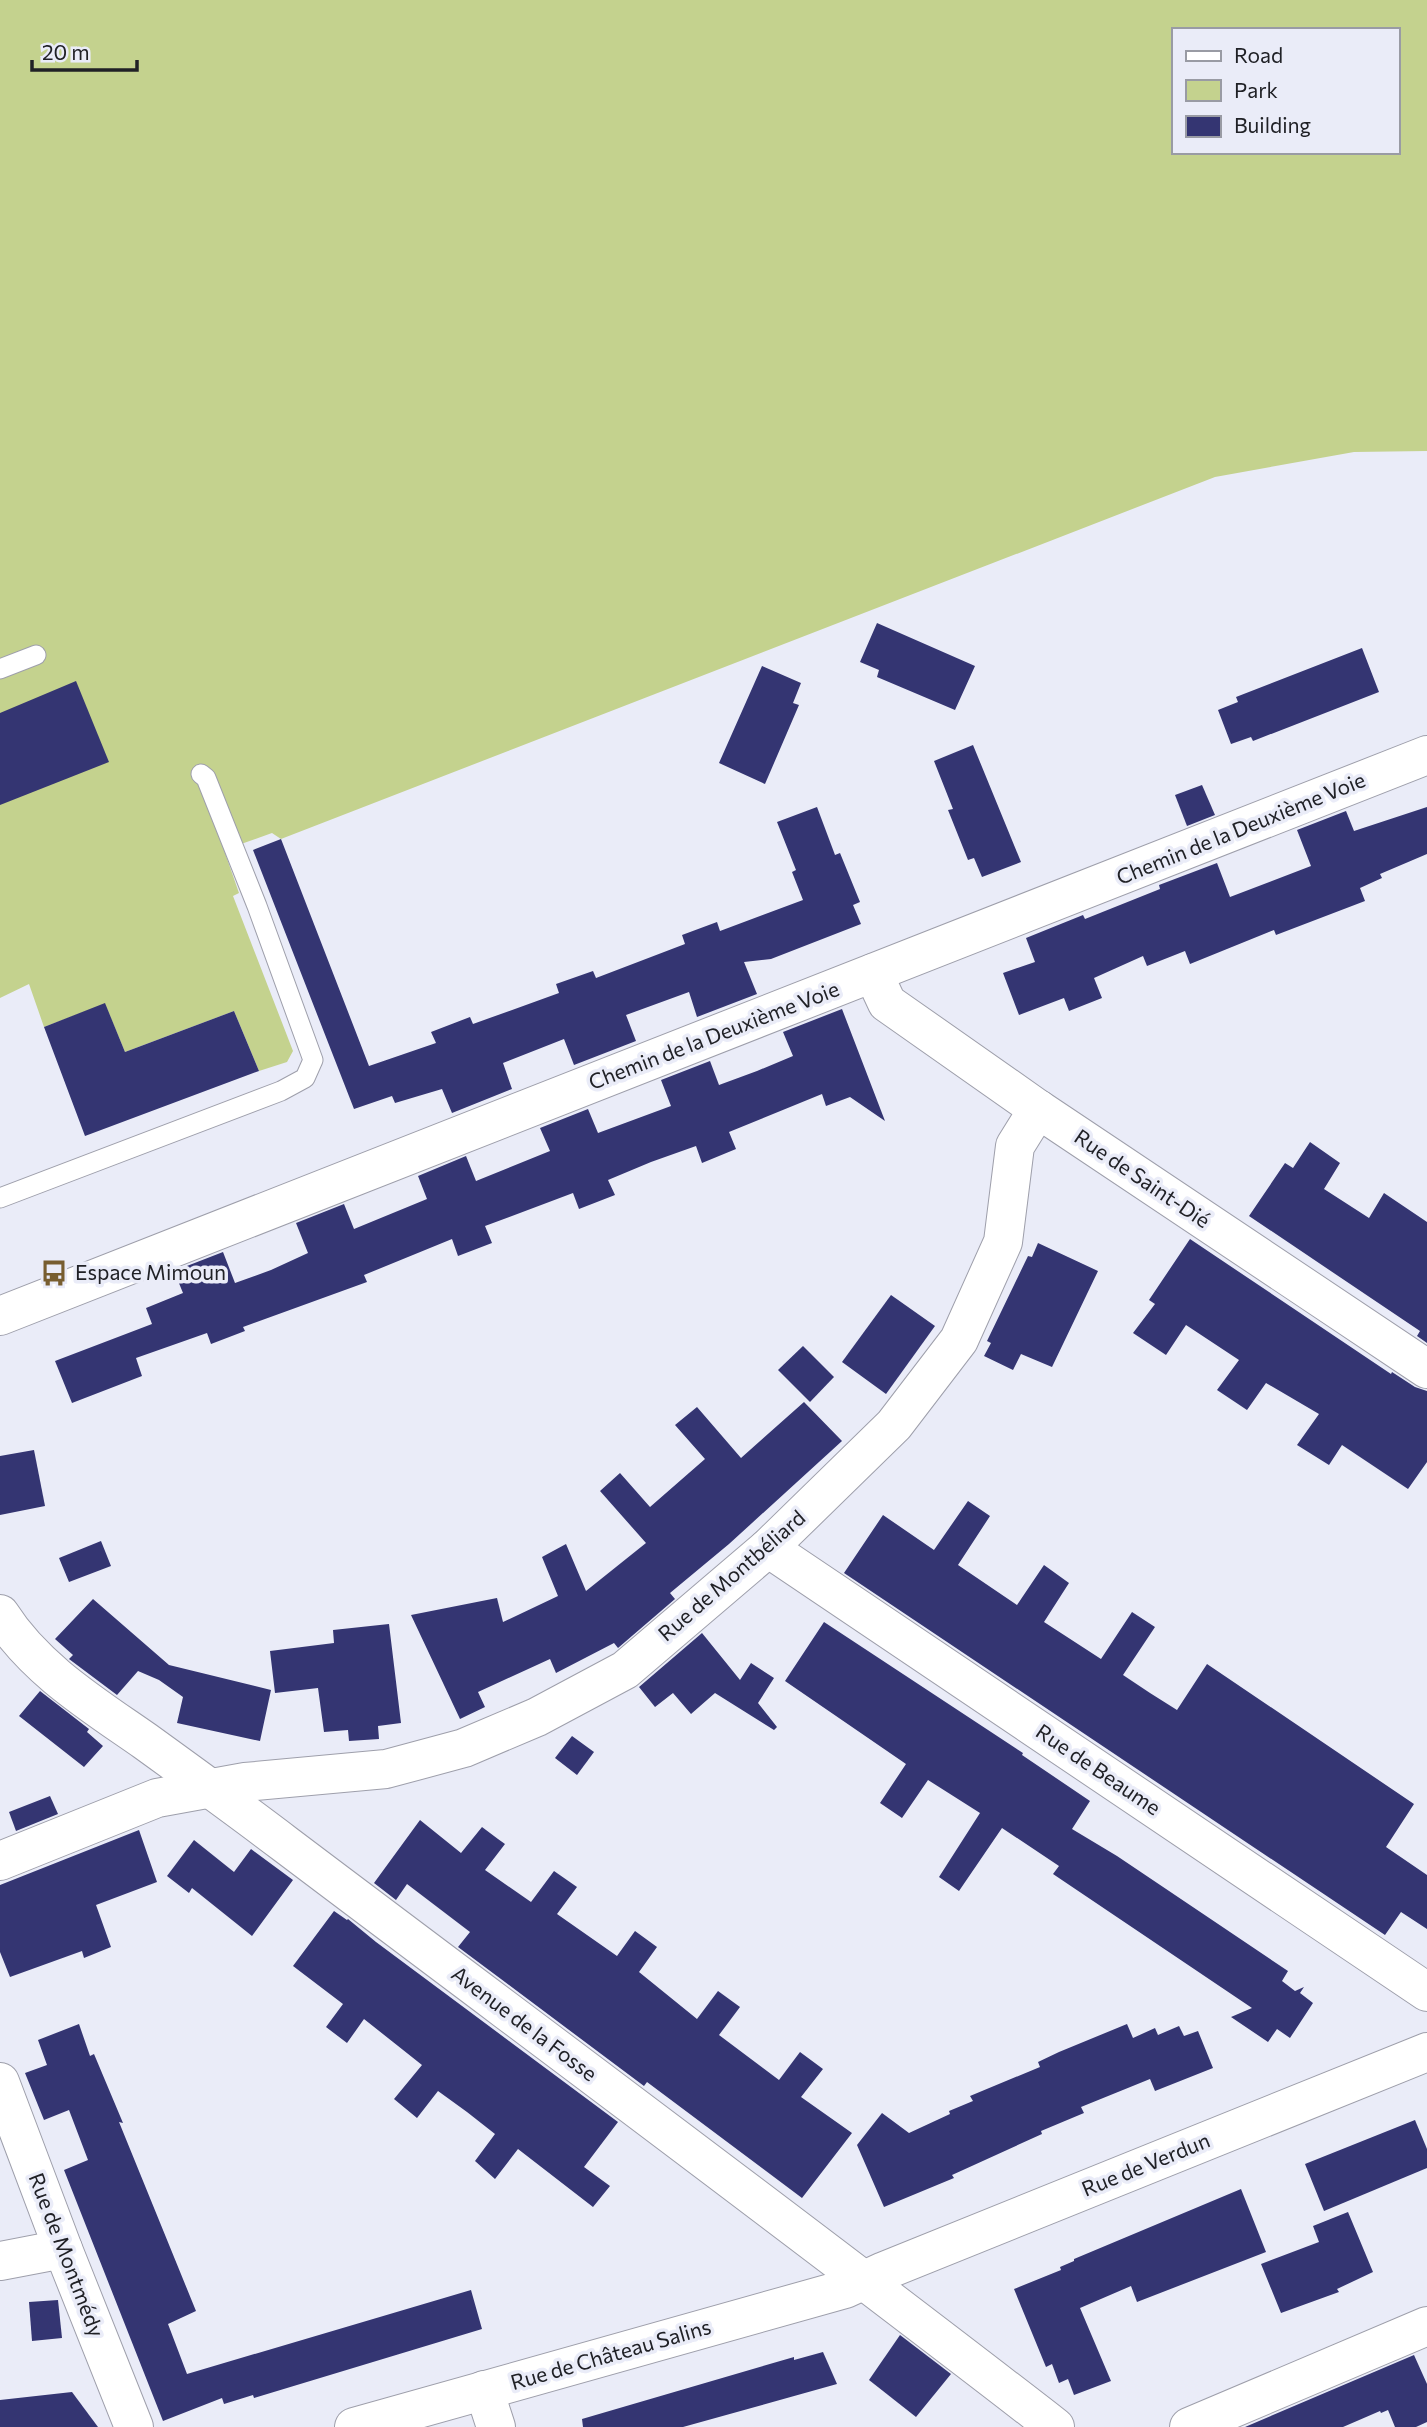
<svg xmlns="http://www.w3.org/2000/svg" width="1427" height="2427" font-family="Commissioner,sans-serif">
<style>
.green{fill:#c4d28e;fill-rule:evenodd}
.building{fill:#343572}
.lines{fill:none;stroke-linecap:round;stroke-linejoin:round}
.lane-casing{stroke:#9e9fab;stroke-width:21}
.street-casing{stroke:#9e9fab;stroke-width:40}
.secondary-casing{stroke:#9e9fab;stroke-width:40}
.lane{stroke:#fff;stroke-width:19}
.street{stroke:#fff;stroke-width:38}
.secondary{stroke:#fff;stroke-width:38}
.labels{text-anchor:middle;stroke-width:7;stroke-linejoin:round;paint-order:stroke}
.street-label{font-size:21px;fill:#202126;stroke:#eaecf8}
.poi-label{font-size:21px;fill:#202126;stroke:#eaecf8;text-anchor:start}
</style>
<rect width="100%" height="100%" fill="#eaecf8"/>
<!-- green -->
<path class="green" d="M0,0H1427V451L1354,452L1215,477L281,839L272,833L224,850L239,893L233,896L293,1051L287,1062L259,1071L234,1011L125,1052L105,1004L44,1027L29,984L0,998ZM1173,30H1397V152H1173Z"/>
<!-- building -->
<g class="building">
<polygon points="877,623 975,666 955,710 877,677 879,670 860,662"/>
<polygon points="1362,648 1379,692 1253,741 1251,737 1231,744 1218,710 1238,702 1236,697"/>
<polygon points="762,666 801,683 793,703 799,705 765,784 719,763"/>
<polygon points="76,681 109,762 0,805 0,713"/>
<polygon points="973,745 1021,862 982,877 974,858 968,860 948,810 953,809 934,761"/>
<polygon points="1202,785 1215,815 1187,826 1175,795"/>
<polygon points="817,807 835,855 840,853 860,902 853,905 861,924 771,959 744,962 757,994 697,1017 689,992 626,1015 636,1041 574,1065 564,1039 503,1063 512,1089 452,1113 442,1089 395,1103 392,1096 354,1109 253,850 281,839 369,1066 436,1043 431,1032 470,1017 473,1024 559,993 556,984 593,971 596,978 685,944 682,935 717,922 720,931 803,900 792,872 796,870 777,822"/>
<polygon points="1427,807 1427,854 1380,874 1382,878 1360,888 1365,901 1276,935 1274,930 1190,964 1185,951 1147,966 1143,956 1094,978 1102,998 1069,1011 1064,998 1019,1015 1003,973 1035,962 1026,938 1083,915 1085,919 1160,889 1159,885 1217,863 1230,897 1311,866 1297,830 1346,811 1354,831"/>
<polygon points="105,1003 125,1052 234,1011 259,1071 85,1136 44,1027"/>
<polygon points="842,1009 885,1121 850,1097 826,1106 822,1094 729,1132 736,1149 702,1163 696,1146 651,1162 608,1180 615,1195 579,1209 573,1193 485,1226 492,1243 458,1256 452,1239 364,1275 367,1282 243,1327 245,1331 211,1344 207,1333 136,1358 142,1376 72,1403 55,1361 152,1324 146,1308 183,1293 174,1271 223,1252 235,1283 271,1270 308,1253 296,1223 344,1204 354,1229 427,1199 418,1176 466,1156 476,1181 550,1151 540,1128 588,1109 598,1133 671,1106 661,1080 710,1061 719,1085 757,1071 793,1056 783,1032"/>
<polygon points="1310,1142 1340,1163 1324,1189 1369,1218 1384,1193 1427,1222 1427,1343 1417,1336 1420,1331 1249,1216 1285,1163 1293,1168"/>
<polygon points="1190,1239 1391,1374 1392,1372 1415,1387 1427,1391 1427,1462 1408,1489 1342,1445 1329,1465 1297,1445 1319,1414 1266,1383 1247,1410 1217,1390 1239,1360 1186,1325 1166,1355 1133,1333 1155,1304 1149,1300"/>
<polygon points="1038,1243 1098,1271 1052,1367 1021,1354 1013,1370 984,1356 991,1343 987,1341 1028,1256 1032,1257"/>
<polygon points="891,1295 935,1326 886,1394 842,1362"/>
<polygon points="803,1346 834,1377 810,1402 778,1370"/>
<polygon points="804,1402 842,1441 729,1544 670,1593 675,1599 618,1648 614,1643 556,1673 550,1659 478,1692 485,1707 460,1719 411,1615 497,1598 503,1622 558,1596 542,1557 566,1544 586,1591 646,1543 600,1491 620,1473 650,1507 705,1459 675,1425 697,1407 741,1458"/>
<polygon points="34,1450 45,1506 0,1515 0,1456"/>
<polygon points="968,1501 990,1516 958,1565 986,1584 1017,1605 1044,1565 1069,1583 1044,1622 1101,1659 1132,1612 1155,1627 1123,1675 1150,1693 1177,1710 1207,1664 1414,1804 1386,1847 1427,1875 1427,1929 1401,1912 1385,1935 844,1573 883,1515 934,1550"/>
<polygon points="101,1541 111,1566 69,1582 59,1558"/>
<polygon points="93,1599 169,1665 271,1690 260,1741 177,1723 183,1697 159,1680 138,1671 117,1695 69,1659 73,1655 55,1639"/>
<polygon points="824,1622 1023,1753 1022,1755 1090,1801 1072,1829 1117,1856 1288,1971 1282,1981 1295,1991 1304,1987 1300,1993 1313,2003 1290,2038 1277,2029 1268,2042 1231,2017 1252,2008 1053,1874 1059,1866 1002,1828 959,1891 939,1877 980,1813 928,1780 902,1818 880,1803 906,1764 785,1681"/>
<polygon points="389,1624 401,1723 378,1726 379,1739 349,1741 348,1730 324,1732 318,1688 275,1693 270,1651 334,1643 333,1630"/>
<polygon points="702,1633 740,1680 751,1663 774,1678 758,1703 777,1727 774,1730 715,1693 691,1714 673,1693 655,1707 639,1687"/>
<polygon points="40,1691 89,1729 87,1732 103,1746 84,1767 19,1716"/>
<polygon points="572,1736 594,1752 577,1775 555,1758"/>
<polygon points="50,1796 58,1814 16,1831 9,1812"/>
<polygon points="420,1820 461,1853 482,1827 498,1839 505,1844 485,1870 531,1902 554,1871 577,1887 557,1914 617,1956 635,1931 657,1947 639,1972 697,2019 718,1991 740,2007 719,2035 779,2080 800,2052 823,2069 801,2097 852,2133 802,2198 647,2082 644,2086 458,1947 470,1932 407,1884 396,1900 374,1883"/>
<polygon points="139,1830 157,1882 96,1905 111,1947 84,1958 82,1951 10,1977 0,1952 0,1885"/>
<polygon points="194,1840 234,1872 251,1849 293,1880 252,1936 192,1888 189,1893 167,1876"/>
<polygon points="334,1911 347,1920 348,1919 376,1942 618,2122 584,2167 610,2186 593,2207 518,2149 495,2179 475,2161 495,2134 467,2112 438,2091 417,2118 394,2099 422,2065 364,2019 347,2043 326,2027 343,2004 293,1966"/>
<polygon points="79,2024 90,2056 94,2054 123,2123 119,2122 196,2311 168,2324 187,2374 471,2290 482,2329 254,2398 253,2395 224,2404 222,2398 163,2421 64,2170 88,2160 69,2110 44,2120 25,2073 47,2065 38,2040"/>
<polygon points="1127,2024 1133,2038 1155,2028 1158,2035 1179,2026 1184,2036 1198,2031 1213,2068 1155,2091 1150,2079 1081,2107 1084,2113 1041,2131 1042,2134 952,2175 954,2178 884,2207 857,2145 882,2113 909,2133 950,2114 949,2111 973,2101 970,2096 1040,2067 1038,2062 1059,2052"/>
<polygon points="1415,2120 1427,2149 1427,2168 1324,2211 1305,2164"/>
<polygon points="1241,2189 1266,2252 1137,2302 1131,2286 1080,2308 1111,2381 1074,2395 1068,2379 1059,2383 1052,2364 1046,2367 1014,2289 1061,2270 1060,2267 1074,2261 1074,2259"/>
<polygon points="1348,2212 1373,2272 1337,2289 1339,2292 1281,2313 1261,2264 1319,2242 1313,2226"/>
<polygon points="58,2300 62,2338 32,2341 29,2302"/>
<polygon points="900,2335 951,2374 916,2417 869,2380"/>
<polygon points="823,2352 837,2384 683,2427 583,2427 582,2419 794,2357 794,2360"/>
<polygon points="1414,2355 1427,2384 1427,2422 1416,2427 1395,2427 1388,2410 1381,2413 1380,2411 1343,2427 1245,2427"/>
<polygon points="72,2392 98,2427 0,2427 0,2400"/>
</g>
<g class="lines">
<!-- lane casing -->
<g class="lane-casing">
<g id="lane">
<polyline points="0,669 36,655"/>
<polyline points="0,1198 281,1091 305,1078 313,1060 257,906 206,778 201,774"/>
</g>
</g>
<!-- street casing -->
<g class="street-casing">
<g id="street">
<polyline points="873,973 887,1003 1038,1109 1427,1369"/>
<polyline points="768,1548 1427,1992"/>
<path d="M0,1614C35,1669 92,1704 145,1741C192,1775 239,1809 285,1844C542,2038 801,2230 1055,2427"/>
<polyline points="0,1861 157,1798 245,1782 386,1769 464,1748 537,1717 625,1670 768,1548 894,1425 959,1340 1003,1242 1015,1146 1038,1109"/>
<polyline points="0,2082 63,2249 134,2427"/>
<polyline points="0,2261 63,2249"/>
<polyline points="484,2390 496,2427"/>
<polyline points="354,2427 845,2289 884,2271 1427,2052"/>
<polyline points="1189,2427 1427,2326"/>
</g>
</g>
<!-- secondary casing -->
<g class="secondary-casing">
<polyline id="secondary" points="0,1316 1427,755"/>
</g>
<!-- lane -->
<use href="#lane" class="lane"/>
<!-- street -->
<use href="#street" class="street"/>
<!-- secondary -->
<use href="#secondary" class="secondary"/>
</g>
<!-- icons -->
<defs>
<g id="bus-bare" transform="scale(2.1)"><path d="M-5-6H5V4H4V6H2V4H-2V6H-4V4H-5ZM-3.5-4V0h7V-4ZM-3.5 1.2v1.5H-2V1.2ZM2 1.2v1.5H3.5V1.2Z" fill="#785e30" stroke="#eaecf8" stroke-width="2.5" paint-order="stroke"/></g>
</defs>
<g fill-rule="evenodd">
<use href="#bus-bare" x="54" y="1273"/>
</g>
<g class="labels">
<!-- street labels -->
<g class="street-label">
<text transform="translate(1241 829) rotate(-22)" y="7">Chemin de la Deuxième Voie</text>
<text transform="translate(714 1036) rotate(-21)" y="7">Chemin de la Deuxième Voie</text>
<text transform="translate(1142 1179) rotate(34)" y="7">Rue de Saint-Dié</text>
<text transform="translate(732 1576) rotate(-41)" y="7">Rue de Montbéliard</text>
<text transform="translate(1098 1770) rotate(34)" y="7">Rue de Beaume</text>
<text transform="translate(524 2024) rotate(37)" y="7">Avenue de la Fosse</text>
<text transform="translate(1146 2165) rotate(-22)" y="7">Rue de Verdun</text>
<text transform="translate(66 2255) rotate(69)" y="7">Rue de Montmédy</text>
<text transform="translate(611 2355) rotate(-16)" y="7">Rue de Château Salins</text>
</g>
<!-- poi labels -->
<g class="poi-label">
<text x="75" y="1280">Espace Mimoun</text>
</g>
</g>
<!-- legend -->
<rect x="1172" y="28" width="228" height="126" fill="#eaecf8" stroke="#999ba4" stroke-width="2"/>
<rect x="1186" y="51" width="35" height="10" fill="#ffffff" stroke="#999ba4" stroke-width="2"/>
<text x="1234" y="63" font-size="21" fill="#202126">Road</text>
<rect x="1186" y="80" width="35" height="21" fill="#c4d28e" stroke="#999ba4" stroke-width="2"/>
<text x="1234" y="98" font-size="21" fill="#202126">Park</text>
<rect x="1186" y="116" width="35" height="21" fill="#343572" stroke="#999ba4" stroke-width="2"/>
<text x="1234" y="133" font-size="21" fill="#202126">Building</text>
<!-- scale -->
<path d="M32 60v10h105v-10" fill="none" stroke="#202126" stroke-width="3.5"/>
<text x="42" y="60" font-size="21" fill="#202126" stroke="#eaecf8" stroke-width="5" paint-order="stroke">20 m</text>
</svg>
